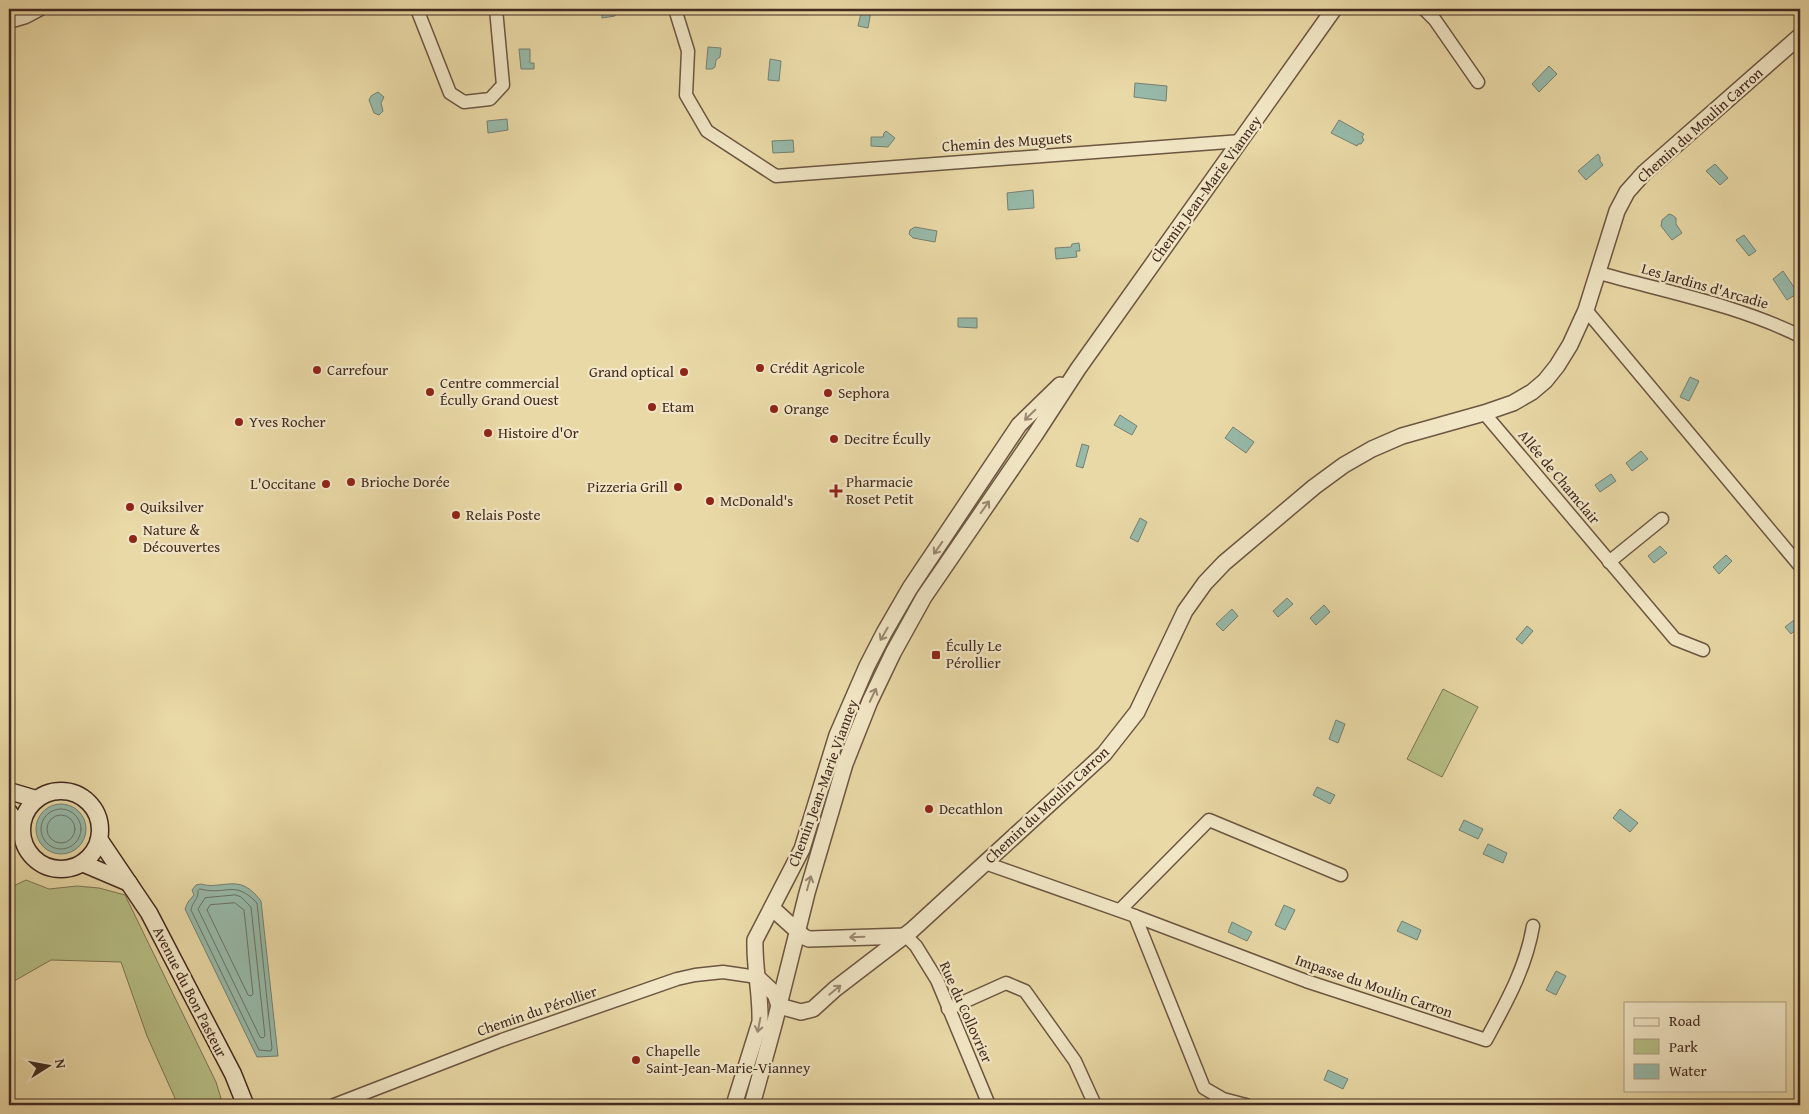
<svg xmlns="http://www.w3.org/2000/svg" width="1809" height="1114" font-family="'Gentium Book Plus',serif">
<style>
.green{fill:#b7bf86;stroke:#7d7453}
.water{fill:#97baaa;stroke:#758073}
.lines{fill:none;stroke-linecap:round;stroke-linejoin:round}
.shore{stroke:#6d7265;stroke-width:1}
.minor-casing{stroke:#6c5642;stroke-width:15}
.tertiary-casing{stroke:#6c5642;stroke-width:18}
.secondary-casing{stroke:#432a20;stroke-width:19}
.minor{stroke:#f1e6c5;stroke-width:12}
.tertiary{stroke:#f1e6c5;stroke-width:15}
.secondary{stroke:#f1e6c5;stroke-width:16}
.oneway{stroke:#9a8872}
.poi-dot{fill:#8f2418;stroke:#f1e6c5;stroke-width:2}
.labels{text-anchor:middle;stroke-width:4.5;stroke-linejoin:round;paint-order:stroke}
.street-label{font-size:15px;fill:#432a20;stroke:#f1e6c5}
.poi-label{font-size:15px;fill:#432a20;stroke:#f1e6c5;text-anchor:start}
</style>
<rect width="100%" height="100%" fill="#e9d9a6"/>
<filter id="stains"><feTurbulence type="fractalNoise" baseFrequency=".004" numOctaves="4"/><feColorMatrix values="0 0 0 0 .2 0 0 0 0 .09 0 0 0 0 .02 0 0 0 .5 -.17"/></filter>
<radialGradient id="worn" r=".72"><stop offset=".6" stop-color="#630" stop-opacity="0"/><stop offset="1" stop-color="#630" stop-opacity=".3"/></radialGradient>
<!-- green -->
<g class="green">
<polygon points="1443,689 1478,707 1442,777 1407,759"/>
<polygon points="26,880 49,889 77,886 99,888 125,895 216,1082 223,1105 178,1105 147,1036 121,962 51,960 9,984 9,888"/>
</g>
<!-- water -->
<g class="water">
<polygon points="602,9 612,9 612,13 615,13 615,16 602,18"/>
<polygon points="862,9 871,11 868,28 858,26"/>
<polygon points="708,47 721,48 720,57 716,60 715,67 712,69 706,69"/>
<polygon points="519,49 530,49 530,63 534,63 534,69 521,69"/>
<polygon points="770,59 781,61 779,81 768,80"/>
<polygon points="1549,66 1557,74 1539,92 1532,84"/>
<polygon points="1135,83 1167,86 1166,101 1134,97"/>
<polygon points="378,92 384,97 381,103 383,111 379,115 374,113 369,100 371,96"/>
<polygon points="507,119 508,130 488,133 487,121"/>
<polygon points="1339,120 1364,134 1362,137 1364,140 1361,144 1358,144 1357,146 1331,133"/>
<polygon points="886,131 895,138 888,147 871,146 871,137 883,137 884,133"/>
<polygon points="793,140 794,152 773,153 772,141"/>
<polygon points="1598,154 1600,157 1600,161 1603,165 1586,180 1578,171"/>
<polygon points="1715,164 1728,178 1720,185 1706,171"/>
<polygon points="1033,190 1034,208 1008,210 1007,193"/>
<polygon points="1669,214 1672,215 1676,218 1676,224 1682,233 1672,240 1661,226 1662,220"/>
<polygon points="915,227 937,231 935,242 913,238 909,234 910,230"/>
<polygon points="1744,235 1756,251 1749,256 1736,240"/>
<polygon points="1079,243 1080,251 1076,251 1077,257 1056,259 1055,248 1071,247 1072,244"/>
<polygon points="1783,271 1798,293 1787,300 1773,279"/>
<polygon points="958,318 977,318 977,328 958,327"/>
<polygon points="1690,377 1699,381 1689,401 1680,397"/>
<polygon points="1120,415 1137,426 1132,435 1114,425"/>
<polygon points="1233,427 1254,442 1246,453 1225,438"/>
<polygon points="1082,444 1089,446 1083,468 1076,466"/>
<polygon points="1641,451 1648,459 1632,471 1626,463"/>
<polygon points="1611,474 1616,481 1600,492 1595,485"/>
<polygon points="1140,518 1147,522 1138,542 1130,538"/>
<polygon points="1660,546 1667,553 1654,563 1648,556"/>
<polygon points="1726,555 1732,561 1719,574 1713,567"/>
<polygon points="1287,598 1293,604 1278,617 1273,611"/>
<polygon points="1324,605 1330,612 1316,625 1310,618"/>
<polygon points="1232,609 1238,616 1223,631 1216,624"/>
<polygon points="1798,617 1800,620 1800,626 1791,634 1785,627"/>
<polygon points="1527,626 1533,631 1522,644 1516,639"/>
<polygon points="1336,720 1345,724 1338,743 1329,739"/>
<polygon points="1317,787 1335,795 1330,804 1313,795"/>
<circle cx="61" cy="829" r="25"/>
<polygon points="1620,809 1638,823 1630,832 1613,818"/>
<polygon points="1464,820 1483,829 1478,839 1459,830"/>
<polygon points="1488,844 1507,853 1503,863 1483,854"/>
<path d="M201,884C215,889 233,879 246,887C252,890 257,896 261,901L278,1056L257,1057L185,909L188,902L194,895L192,890L196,885Z"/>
<polygon points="1284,905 1295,910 1285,930 1275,925"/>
<polygon points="1402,921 1421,930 1417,940 1397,931"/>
<polygon points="1232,922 1252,932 1247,941 1228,932"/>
<polygon points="1556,971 1566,976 1556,995 1546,990"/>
<polygon points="1328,1070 1348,1079 1343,1089 1324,1080"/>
</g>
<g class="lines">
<!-- shore -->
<g class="shore">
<circle cx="61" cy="829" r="20"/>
<circle cx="61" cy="829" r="14"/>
<path d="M200,889C227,896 234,879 257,903L272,1048L271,1051L259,1050L191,910C192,902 199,899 198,891Z"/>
<polygon points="236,895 241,897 251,907 265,1036 263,1038 260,1037 198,909 205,898"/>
<polygon points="235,903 244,910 253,994 251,996 248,995 207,910 210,905"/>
</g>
<!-- minor casing -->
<g class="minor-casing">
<g id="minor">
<polyline points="417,9 450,93 464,102 490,99 503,85 496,9"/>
<polyline points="675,9 688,51 686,95 707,131 776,176 1241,141"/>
<polyline points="1424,9 1435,20 1478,82"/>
<polyline points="9,22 26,17 41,9"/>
<path d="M1599,273C1667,292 1737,305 1800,336"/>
<polyline points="1586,310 1800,566"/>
<polyline points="1484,413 1675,639 1703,650"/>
<polyline points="1609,562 1662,519"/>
<polyline points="985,863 1135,916 1204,1088 1223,1099 1246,1105"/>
<polyline points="1120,910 1209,820 1341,875"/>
<path d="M1135,916L1306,981L1486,1040C1506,1003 1526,968 1533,926"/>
<polyline points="906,936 916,946 937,980 989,1105"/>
<polyline points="948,1009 1006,983 1025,991 1075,1061 1095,1105"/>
<polyline points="334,1105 502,1040 677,979 695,975 723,972 757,977"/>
</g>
</g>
<!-- tertiary casing -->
<g class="tertiary-casing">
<g id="tertiary">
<polyline points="772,908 804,937 809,939 906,936"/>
<polyline points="757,977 775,994 779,1006 801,1012 813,1009 835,989 912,930 1104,754 1137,712 1185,611 1205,583 1224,563 1314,487 1344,465 1372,449 1402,436 1484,413 1513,403 1532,392 1545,381 1557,366 1570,345 1586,310 1617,211 1627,192 1644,173 1800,36"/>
<path d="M734,1105L760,1022C761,994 754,968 755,940L802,849L837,735L867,666L884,633L910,588L1019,425L1060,385"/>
<polyline points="752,1105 775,1021 807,893 845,764 870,701 893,653 924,597 1035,435 1078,369 1334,9"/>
</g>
</g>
<!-- secondary casing -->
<g class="secondary-casing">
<g id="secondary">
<polyline points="9,791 36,799"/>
<circle cx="61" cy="830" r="39"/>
<polyline points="9,812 21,829"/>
<polyline points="99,839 149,913 233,1074 245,1104"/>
<polyline points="82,863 129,883"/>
</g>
</g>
<!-- minor -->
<use href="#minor" class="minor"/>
<!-- tertiary -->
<use href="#tertiary" class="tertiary"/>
<!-- secondary -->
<use href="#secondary" class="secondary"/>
</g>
<!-- one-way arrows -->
<defs><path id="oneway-shaft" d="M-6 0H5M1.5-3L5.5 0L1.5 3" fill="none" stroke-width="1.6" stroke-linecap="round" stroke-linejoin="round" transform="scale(1.25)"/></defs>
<g class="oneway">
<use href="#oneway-shaft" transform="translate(1030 415) rotate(136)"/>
<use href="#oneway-shaft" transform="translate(985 507) rotate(-55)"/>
<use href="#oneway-shaft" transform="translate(938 548) rotate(125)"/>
<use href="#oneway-shaft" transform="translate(884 634) rotate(120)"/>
<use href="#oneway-shaft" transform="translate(873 695) rotate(-65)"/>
<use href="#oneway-shaft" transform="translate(809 883) rotate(-74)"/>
<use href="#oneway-shaft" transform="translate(857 937) rotate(178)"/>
<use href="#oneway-shaft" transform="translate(835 990) rotate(-39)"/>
<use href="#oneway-shaft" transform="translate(759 1025) rotate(101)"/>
</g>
<!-- markers -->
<g class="poi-dot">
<circle cx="760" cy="368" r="5"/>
<circle cx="317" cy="370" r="5"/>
<circle cx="684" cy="372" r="5"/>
<circle cx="430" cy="392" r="5"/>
<circle cx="828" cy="393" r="5"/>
<circle cx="652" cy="407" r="5"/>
<circle cx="774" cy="409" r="5"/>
<circle cx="239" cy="422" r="5"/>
<circle cx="488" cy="433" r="5"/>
<circle cx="834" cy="439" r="5"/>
<circle cx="351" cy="482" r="5"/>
<circle cx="326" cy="484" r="5"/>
<circle cx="678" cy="487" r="5"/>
<path d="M833.5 483.5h5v5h5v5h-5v5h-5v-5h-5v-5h5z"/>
<circle cx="710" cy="501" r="5"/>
<circle cx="130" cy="507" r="5"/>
<circle cx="456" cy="515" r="5"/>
<circle cx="133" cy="539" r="5"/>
<rect x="931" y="650" width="10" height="10" rx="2.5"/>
<circle cx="929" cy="809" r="5"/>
<circle cx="636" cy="1060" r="5"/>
</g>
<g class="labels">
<!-- street labels -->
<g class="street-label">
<text transform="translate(1700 125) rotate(-42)" y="5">Chemin du Moulin Carron</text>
<text transform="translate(1007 142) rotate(-4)" y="5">Chemin des Muguets</text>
<text transform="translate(1206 189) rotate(-54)" y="5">Chemin Jean-Marie Vianney</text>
<text transform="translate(1705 286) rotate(16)" y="5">Les Jardins d'Arcadie</text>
<text transform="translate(1559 477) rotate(50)" y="5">Allée de Chamclair</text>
<text transform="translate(823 783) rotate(-70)" y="5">Chemin Jean-Marie Vianney</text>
<text transform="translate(1047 805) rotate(-43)" y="5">Chemin du Moulin Carron</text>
<text transform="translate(1374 986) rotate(19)" y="5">Impasse du Moulin Carron</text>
<text transform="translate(190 992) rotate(63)" y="5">Avenue du Bon Pasteur</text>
<text transform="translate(537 1011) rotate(-19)" y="5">Chemin du Pérollier</text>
<text transform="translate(966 1012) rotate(66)" y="5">Rue du Collovrier</text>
</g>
<!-- poi labels -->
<g class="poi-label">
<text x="770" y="373">Crédit Agricole</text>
<text x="327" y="375">Carrefour</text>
<text x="674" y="377" text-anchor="end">Grand optical</text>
<text x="440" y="388">Centre commercial<tspan x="440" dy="17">Écully Grand Ouest</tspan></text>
<text x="838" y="398">Sephora</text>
<text x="662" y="412">Etam</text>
<text x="784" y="414">Orange</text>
<text x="249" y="427">Yves Rocher</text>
<text x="498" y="438">Histoire d'Or</text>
<text x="844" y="444">Decitre Écully</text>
<text x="361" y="487">Brioche Dorée</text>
<text x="846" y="487">Pharmacie<tspan x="846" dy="17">Roset Petit</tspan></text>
<text x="316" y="489" text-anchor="end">L'Occitane</text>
<text x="668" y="492" text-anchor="end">Pizzeria Grill</text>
<text x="720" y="506">McDonald's</text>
<text x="140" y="512">Quiksilver</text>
<text x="466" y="520">Relais Poste</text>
<text x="143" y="535">Nature &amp;<tspan x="143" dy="17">Découvertes</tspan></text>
<text x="946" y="651">Écully Le<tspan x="946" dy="17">Pérollier</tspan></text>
<text x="939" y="814">Decathlon</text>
<text x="646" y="1056">Chapelle<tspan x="646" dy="17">Saint-Jean-Marie-Vianney</tspan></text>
</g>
</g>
<!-- margin -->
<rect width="1809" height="1114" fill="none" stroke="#e9d9a6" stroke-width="30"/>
<rect x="10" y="10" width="1789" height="1094" fill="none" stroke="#432a20" stroke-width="2.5"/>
<rect x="15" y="15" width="1779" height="1084" fill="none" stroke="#432a20"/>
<!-- legend -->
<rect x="1624" y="1002" width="162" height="90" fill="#f1e6c5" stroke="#ab9b83"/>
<rect x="1634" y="1018" width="25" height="8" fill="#f1e6c5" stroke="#ab9b83"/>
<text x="1669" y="1026" font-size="15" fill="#432a20">Road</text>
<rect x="1634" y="1039" width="25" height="15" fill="#b7bf86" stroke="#ab9b83"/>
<text x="1669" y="1052" font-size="15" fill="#432a20">Park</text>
<rect x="1634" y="1064" width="25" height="15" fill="#97baaa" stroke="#ab9b83"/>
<text x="1669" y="1076" font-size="15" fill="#432a20">Water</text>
<!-- north arrow -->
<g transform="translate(48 1066) rotate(79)" stroke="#f1e6c5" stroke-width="4" paint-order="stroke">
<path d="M0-4L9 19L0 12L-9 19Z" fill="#432a20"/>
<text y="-8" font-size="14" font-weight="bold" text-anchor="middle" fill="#432a20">N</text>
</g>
<rect width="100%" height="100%" filter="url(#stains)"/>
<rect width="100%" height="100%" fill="url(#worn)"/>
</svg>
